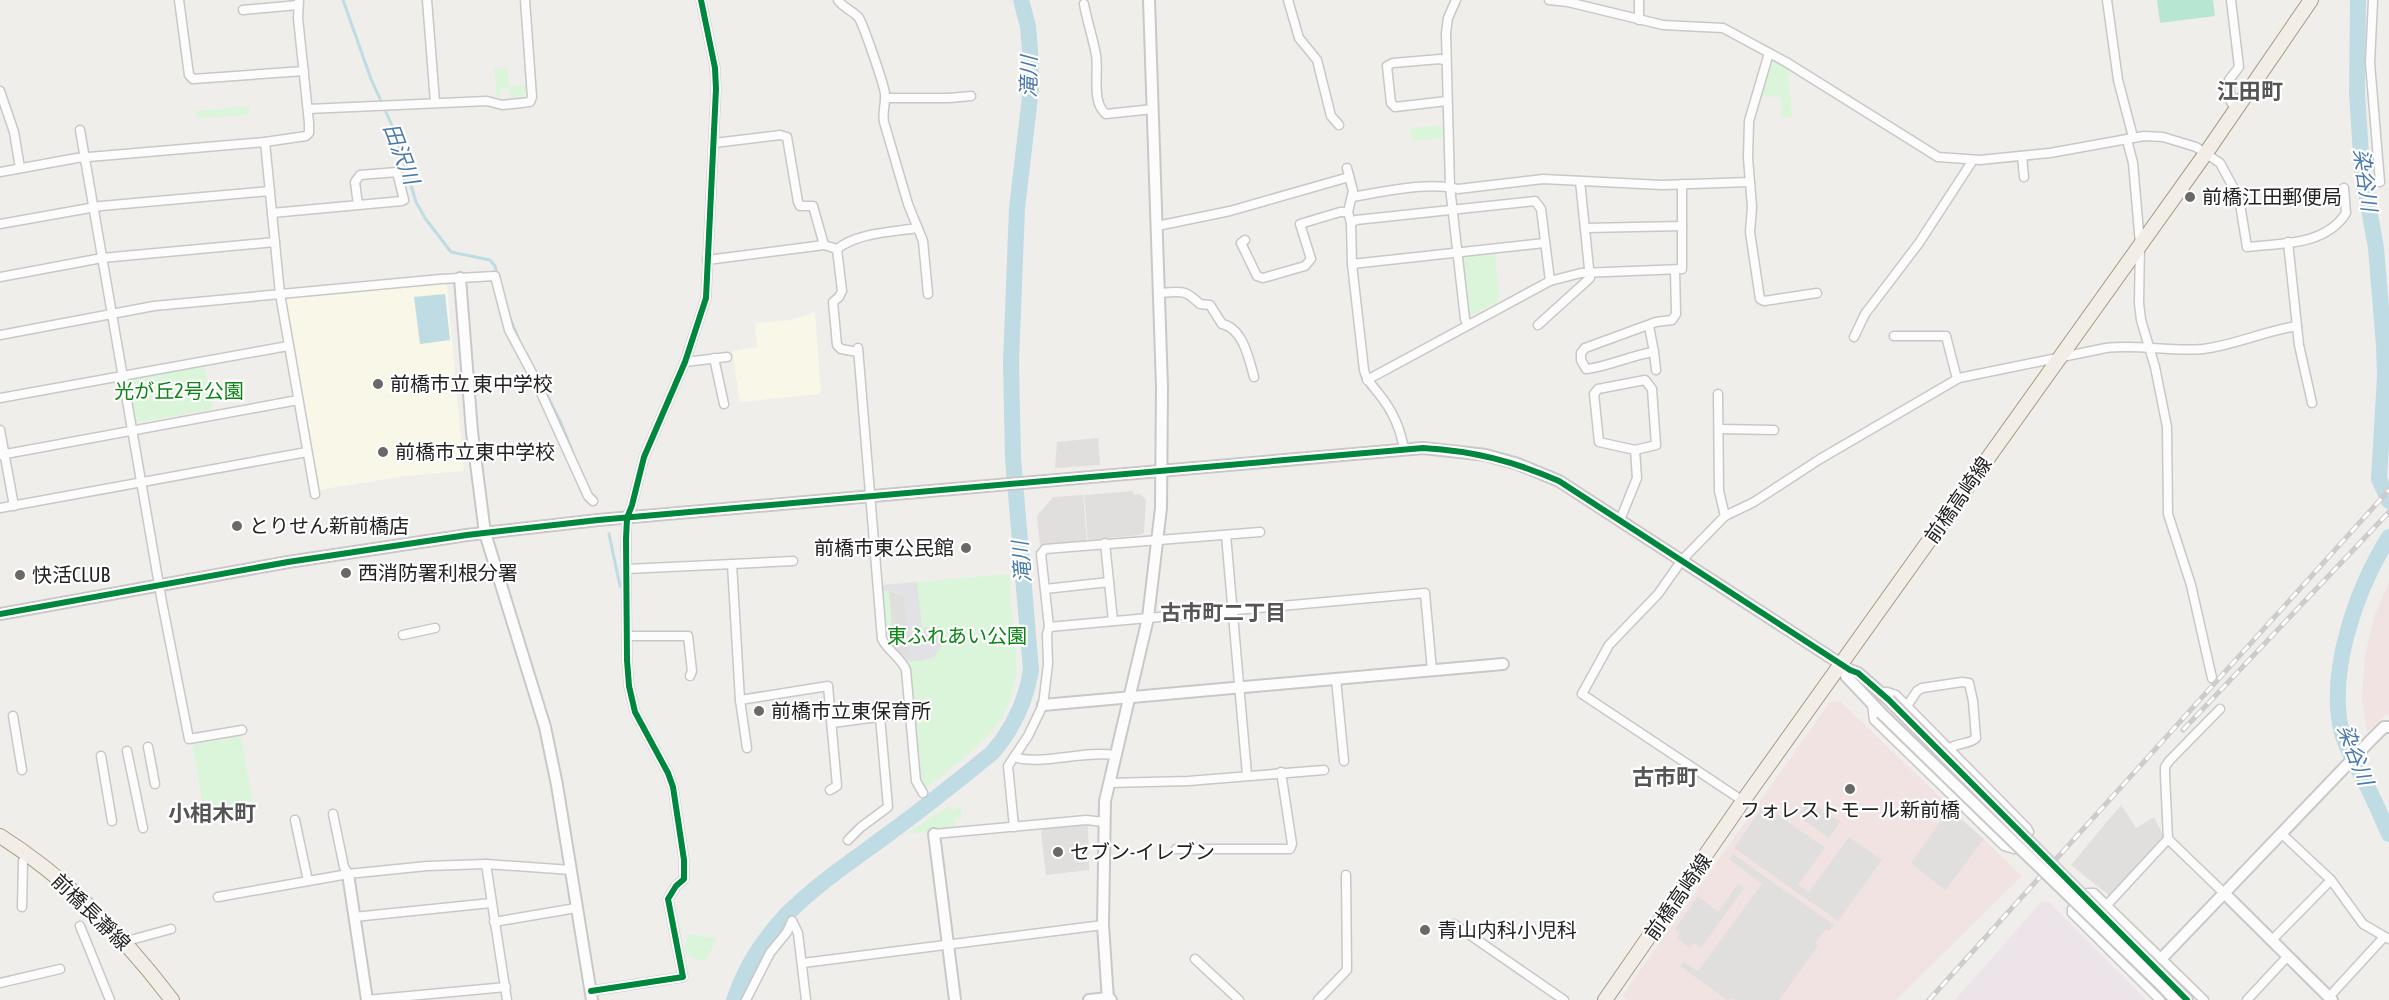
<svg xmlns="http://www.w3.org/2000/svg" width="2389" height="1000" font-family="'Asap Condensed','Noto Sans JP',sans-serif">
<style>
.commercial{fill:#f1e3e1}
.industrial{fill:#ede4e9}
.education{fill:#f8f7e8}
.park{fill:#daf5da}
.pitch{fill:#b7e6d2}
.parking{fill:#e0dfde}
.plaza{fill:#e2e1e5}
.water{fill:#bfdbe3}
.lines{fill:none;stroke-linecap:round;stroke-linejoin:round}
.stream{stroke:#bfdbe3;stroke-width:3}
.river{stroke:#bfdbe3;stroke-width:16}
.minor-casing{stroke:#c9c8c7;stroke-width:11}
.tertiary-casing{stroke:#c9c8c7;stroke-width:14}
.primary-casing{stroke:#a79c86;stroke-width:16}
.minor{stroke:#fdfcfc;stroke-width:8}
.tertiary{stroke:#fdfcfc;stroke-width:10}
.primary{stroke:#f3ede7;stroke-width:14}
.rail-casing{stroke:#ccc;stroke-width:5}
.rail{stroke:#fff;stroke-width:3;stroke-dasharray:9;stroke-linecap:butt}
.tertiary-bridge-casing{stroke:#c9c8c7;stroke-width:14;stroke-linecap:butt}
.tertiary-bridge{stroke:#fdfcfc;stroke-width:10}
.cycleway-casing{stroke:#fff;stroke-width:10}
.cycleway{stroke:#00873e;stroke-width:6}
.poi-dot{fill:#6a6968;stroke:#fff;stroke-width:2}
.labels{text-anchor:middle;stroke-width:4.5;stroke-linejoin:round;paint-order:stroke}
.poi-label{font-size:20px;fill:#222;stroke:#fff;text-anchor:start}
.park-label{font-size:20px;fill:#0c8416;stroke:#fff}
.street-label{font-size:20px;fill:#222;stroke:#fff}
.water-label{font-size:21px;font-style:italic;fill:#4a7aab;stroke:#fff}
.neighbourhood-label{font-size:21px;font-weight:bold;fill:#555;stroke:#fff}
.quarter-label{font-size:22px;font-weight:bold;fill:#555;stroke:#fff}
</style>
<rect width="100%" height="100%" fill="#f0eeeb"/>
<!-- commercial -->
<g class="commercial">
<polygon points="2389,582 2389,715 2386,714 2367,732 2362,700 2365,656 2374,617"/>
<polygon points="1840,701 2022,876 1896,1000 1628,1000 1622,996 1830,702"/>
</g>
<!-- industrial -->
<polygon class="industrial" points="2041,902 2049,902 2146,1000 1955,1000"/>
<!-- education -->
<g class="education">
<polygon points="443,283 447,286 464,471 406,476 318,490 285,297"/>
<polygon points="815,312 821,394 740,402 732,351 757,347 755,323 791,320"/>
</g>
<!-- park -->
<g class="park">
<polygon points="1772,59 1793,70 1788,76 1792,117 1782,118 1781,97 1759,96"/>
<polygon points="507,68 509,86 526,85 526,93 523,96 511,98 509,88 500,89 501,98 497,97 494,69"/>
<polygon points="249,106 249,115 197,118 196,111"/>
<polygon points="1444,125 1444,138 1412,141 1411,128"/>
<polygon points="1492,252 1495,254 1499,295 1497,302 1471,315 1468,314 1462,258 1466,255"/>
<polygon points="204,363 213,409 139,422 133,421 127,381 128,377"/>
<path d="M1010,574C1009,600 1014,626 1016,652C1021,723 974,749 926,788L921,786L919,780L910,670L890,647L886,638L882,585Z"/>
<polygon points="241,736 254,810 206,819 192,745"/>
<polygon points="948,806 952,811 961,806 962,818 954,819 955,829 906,834"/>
<polygon points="688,934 717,938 705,962 684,954"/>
</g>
<!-- pitch -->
<polygon class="pitch" points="2157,0 2213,0 2215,16 2160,23"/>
<!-- parking -->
<g class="parking">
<polygon points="1098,438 1100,465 1055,468 1057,442"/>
<polygon points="1133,491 1134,495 1140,494 1146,500 1144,533 1140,535 1088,540 1084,495"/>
<polygon points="1083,495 1087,541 1040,546 1037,516 1053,497"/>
<polygon points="889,591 904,596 910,655 899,656 894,651"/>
<polygon points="1808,800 1840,822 1829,838 1798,816"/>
<polygon points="1764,805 1825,848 1798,885 1809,892 1849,837 1882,860 1838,921 1734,848"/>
<polygon points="2121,805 2136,828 2154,817 2165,839 2110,896 2071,865"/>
<polygon points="1949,810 1984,839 1945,890 1911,863"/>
<polygon points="1085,824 1088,826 1089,870 1046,875 1041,832 1045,827"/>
<polygon points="1733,854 1834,925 1829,931 1826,929 1815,943 1818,946 1779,1000 1735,1000 1733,997 1727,1000 1680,966 1683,962 1698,971 1762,884 1729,859"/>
<polygon points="1738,884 1744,888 1701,948 1694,943 1690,948 1677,938 1680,933 1675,929 1698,896 1718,912"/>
</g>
<!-- plaza -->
<polygon class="plaza" points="917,582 922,628 941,627 944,642 934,657 925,660 905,662 899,656 910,655 904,596 894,591 884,591 882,585"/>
<!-- water -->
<polygon class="water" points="445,294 450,340 420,344 414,297"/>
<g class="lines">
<!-- stream -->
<g class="stream">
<polyline points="343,0 371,79 395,132 416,202 425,218 451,252 490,260 495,266 496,271"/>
<polyline points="510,318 520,342"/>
<polyline points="526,353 561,423 573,453"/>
<polyline points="609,534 620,586"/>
</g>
<!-- river -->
<g class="river">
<polyline points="2358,0 2357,93 2362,170 2376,248 2384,345 2385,376 2379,479 2389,501"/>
<path d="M2389,537C2357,588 2328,669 2341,729C2345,747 2356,764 2364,780C2373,797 2381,816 2389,834"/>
<path d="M734,1000C762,917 824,882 891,832C925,807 959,780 992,753C1013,729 1026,701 1031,670L1013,459L1011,362L1017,208L1031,89L1030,51L1028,26L1021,0"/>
</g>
<!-- minor casing -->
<g class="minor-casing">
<g id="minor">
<polyline points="179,0 189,75 193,79 304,71"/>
<polyline points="427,0 435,102"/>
<path d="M838,0C844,9 854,11 859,18C864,27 884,84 885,94C886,104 882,112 884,122L908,204L923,241L928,294"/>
<polyline points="1288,0 1299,38 1317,60 1331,116 1339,125"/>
<polyline points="1456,0 1448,18 1446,33 1450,187 1465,319 1468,325"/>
<path d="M1549,0L1568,2L1663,25L1723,28L1786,62L1938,157L1980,160L2050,153L2144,136L2163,137L2196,147L2220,163L2239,198L2247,247C2282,243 2325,246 2346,213L2344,188"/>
<polyline points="1639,0 1639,20"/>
<polyline points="2107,0 2118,80 2133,137"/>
<polyline points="2231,0 2239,67 2229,80 2231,102 2236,109"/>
<polyline points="2373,0 2370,63 2380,182"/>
<path d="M1084,4C1087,21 1093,38 1096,55C1099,72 1091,103 1106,114L1153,109"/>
<polyline points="243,10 298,5"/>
<polyline points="1769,53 1749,121 1748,158 1752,207 1750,232 1760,299 1764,301 1817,293"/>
<polyline points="1446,61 1440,59 1393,63 1387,66 1391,103 1395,107 1447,101"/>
<polyline points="0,91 14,132 20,168"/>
<polyline points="886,98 949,98 971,96"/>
<polyline points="308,109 487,101 502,105 530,102 532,97 525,0"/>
<polyline points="80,130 162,602 189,739 242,730"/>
<polyline points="2127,140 2133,163 2140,244 2139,303 2141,320 2155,367 2167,427 2168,514 2191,585 2212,678"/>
<polyline points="265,142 280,294 315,494"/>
<polyline points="714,143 780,135 787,137 798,202 800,206 813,206 824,245"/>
<polyline points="2022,156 2024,177"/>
<path d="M1347,168L1353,191L1348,212L1351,223L1352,264L1364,370C1366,380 1373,386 1379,394C1392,410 1401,430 1404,450"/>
<polyline points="0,172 77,158 265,142 306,136 309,133 309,123 298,18 299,0"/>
<path d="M1352,197C1383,192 1429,181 1458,189L1543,179L1662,185L1750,182"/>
<polyline points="272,213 402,201 404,200 397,172 360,175 355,182 358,205"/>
<polyline points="1351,223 1356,220 1535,201 1541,209 1550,281"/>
<polyline points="0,224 101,206 270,191"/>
<polyline points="1157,226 1230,211 1349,177"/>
<polyline points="1586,228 1682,226"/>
<polyline points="1245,240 1241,243 1257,276 1263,278 1305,266 1311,259 1300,224 1340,212 1348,212"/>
<polyline points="2288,242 2299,345 2312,403"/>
<polyline points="837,249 842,291 839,297 833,302 837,345 841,349 858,352"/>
<path d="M707,260L824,245L837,249C857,233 891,232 917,228"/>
<polyline points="1352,264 1544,243"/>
<polyline points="0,277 102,258 275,242"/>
<path d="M1159,293C1182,292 1183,288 1200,304L1210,305L1222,324C1243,328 1249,359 1254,377"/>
<polyline points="1538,325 1590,278 1580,181"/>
<path d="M1649,326L1654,352C1631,355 1608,367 1586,369L1581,360V353L1585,348L1656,322L1672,320L1676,314L1675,270"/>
<polyline points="0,335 154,306 441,279 495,276 509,330 532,373 588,496 593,501"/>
<polyline points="1894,336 1946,336 1957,379"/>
<polyline points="1854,337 1865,314 1919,243 1973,160"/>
<path d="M858,348L882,639C888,651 902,659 906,670L916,781L923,793"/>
<polyline points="1654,352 1656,370"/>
<polyline points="714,358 724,404"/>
<polyline points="685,362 727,357"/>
<polyline points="1367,380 1550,281 1581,273 1682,269 1682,184"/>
<polyline points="1718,394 1719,491 1725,516"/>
<polyline points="0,398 288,346"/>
<polyline points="1720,429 1774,430"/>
<polyline points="0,430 14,506"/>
<polyline points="0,455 298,400"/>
<polyline points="0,508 307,452"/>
<polyline points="1620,520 1637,478 1635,450 1599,442 1594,394 1598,389 1645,380 1652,389 1656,445 1635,450"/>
<polyline points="1226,535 1247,775"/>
<polyline points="1105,543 1113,621"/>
<polyline points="732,564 740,700 747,748"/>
<polyline points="627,569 793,561"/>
<polyline points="1045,589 1109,582"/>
<polyline points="1049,627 1425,593 1432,671"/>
<polyline points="403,635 435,628"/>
<polyline points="627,636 688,636 692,671 690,676"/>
<polyline points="1336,679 1344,761"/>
<polyline points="740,700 828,686 837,786 830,790"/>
<polyline points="1872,704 1874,720 2004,846 2014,849 2029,832 2027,828 1896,695 1887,692 1881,693"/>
<path d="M1907,706L1917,691L1922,688L1962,682L1969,683L1973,701L1976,738C1969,745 1957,742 1949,749"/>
<polyline points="2220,709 2169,761 2165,767 2165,775 2168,839 2225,894"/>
<polyline points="13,716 22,770"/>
<polyline points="832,723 909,713"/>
<polyline points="148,747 155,784"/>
<polyline points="127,751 143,828"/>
<polyline points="101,756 112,821"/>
<path d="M1014,757C1040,766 1084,750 1115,755"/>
<polyline points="1109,783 1188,781 1324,770"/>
<path d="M1743,801L1582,694L1609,645L1658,594L1682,560L1725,516L1754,502L1820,459L1959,378L2106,348C2138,344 2170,352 2203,349C2235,345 2265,331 2297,326"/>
<polyline points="333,814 344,867 348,874"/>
<polyline points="295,820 308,881"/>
<polyline points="1014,827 1008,766 1028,736 1043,705 1048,664 1047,634 1049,627 1041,554 1045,549 1260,532"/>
<polyline points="934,834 1086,820 1104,822"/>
<polyline points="2282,834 2331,880 2363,924 2389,939"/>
<polyline points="848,840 861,827 888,807 880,717"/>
<polyline points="1176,849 1290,849 1292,844 1281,772"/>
<polyline points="486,864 507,1000"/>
<polyline points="218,897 348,874 427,866 486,864 571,870"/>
<polyline points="2106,906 2168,839"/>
<polyline points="22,907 23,861 26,854"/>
<polyline points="354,917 491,903"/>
<polyline points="792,921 798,933 806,1000"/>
<polyline points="494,922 576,908"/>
<polyline points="1454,924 1564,1000"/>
<polyline points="80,926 110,1000"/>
<polyline points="2272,940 2331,880"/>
<polyline points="123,942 171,929"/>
<polyline points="1195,959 1239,1000"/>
<polyline points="803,963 1103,925"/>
<polyline points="0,983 60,969"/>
<polyline points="591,991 683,977 668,899 676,886 684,879 684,860 673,787 668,773 635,712 629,686 627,660 626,539 627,518 632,505 644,457 685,362 706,298 716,89 715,68 701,0"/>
<polyline points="2329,997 2384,937"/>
<polyline points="366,1000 506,987"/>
<polyline points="746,1000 770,953 787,932 792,921"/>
<polyline points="1318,1000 1347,970 1346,875"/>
<polyline points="2160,1000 2072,913 2072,909 2087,893 2094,893 2204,1000"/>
<polyline points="2247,1000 2288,956"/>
</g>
</g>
<!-- tertiary casing -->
<g class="tertiary-casing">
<g id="tertiary">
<polyline points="460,278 472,432 485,533 545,727 557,785 592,1000"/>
<polyline points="0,614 288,562 467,535 598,520 1423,448 1486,455 1518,464 1559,481 1850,670 1858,673 1889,700"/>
<polyline points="1842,664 1846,676 1881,713"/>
<polyline points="1043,705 1503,664"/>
<polyline points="934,834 955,1000"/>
<polyline points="348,874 367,1000"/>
<polyline points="2225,894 2332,1000"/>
<polyline points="2162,958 2368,743 2384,727 2389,727"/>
<polyline points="2170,984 2187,1000"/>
<polyline points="2164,988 2175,1000"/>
<polyline points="1089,1000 1108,998 1111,1000"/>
<polyline points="1108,1000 1103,925 1105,801 1148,618 1161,508 1162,387 1149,0"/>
</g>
</g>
<!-- primary casing -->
<g class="primary-casing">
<g id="primary">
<path d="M0,836C67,878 124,937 172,1000"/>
<polyline points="1605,1000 1743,801 2206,153 2311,0"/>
</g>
</g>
<!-- minor -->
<use href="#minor" class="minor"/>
<!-- tertiary -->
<use href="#tertiary" class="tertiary"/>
<!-- primary -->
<use href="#primary" class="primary"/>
<!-- rail casing -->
<g class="rail-casing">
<g id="rail">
<polyline points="2183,730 2389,512"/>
<polyline points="1929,1000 2389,490"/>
</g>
</g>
<!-- rail -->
<use href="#rail" class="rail"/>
<!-- tertiary-bridge casing -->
<g class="tertiary-bridge-casing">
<g id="tertiary-bridge">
<polyline points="1889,700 2170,984"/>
<polyline points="1881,713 2164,988"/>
</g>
</g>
<!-- tertiary-bridge -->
<use href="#tertiary-bridge" class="tertiary-bridge"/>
<!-- cycleway casing -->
<g class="cycleway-casing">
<g id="cycleway">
<path d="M0,614L288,562L467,535L598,520L1423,448C1474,451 1513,461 1559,481L1850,670L1858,673L1889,700L2187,1000"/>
<polyline points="591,991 683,977 668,899 676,886 684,879 684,860 673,787 668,773 635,712 629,686 627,660 626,539 627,518 632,505 644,457 685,362 706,298 716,89 715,68 701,0"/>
</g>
</g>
<!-- cycleway -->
<use href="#cycleway" class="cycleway"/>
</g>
<!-- markers -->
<g class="poi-dot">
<circle cx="2190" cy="197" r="6"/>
<circle cx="378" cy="384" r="6"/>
<circle cx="383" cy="452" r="6"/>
<circle cx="237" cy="526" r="6"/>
<circle cx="966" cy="548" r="6"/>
<circle cx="346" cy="573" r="6"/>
<circle cx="20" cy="575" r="6"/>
<circle cx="759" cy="711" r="6"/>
<circle cx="1850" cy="789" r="6"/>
<circle cx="1058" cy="852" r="6"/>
<circle cx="1425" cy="930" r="6"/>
</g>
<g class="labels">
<!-- poi labels -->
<g class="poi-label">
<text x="2202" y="204">前橋江田郵便局</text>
<text x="390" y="391">前橋市立 東中学校</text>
<text x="395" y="459">前橋市立東中学校</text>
<text x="249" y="533">とりせん新前橋店</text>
<text x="954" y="555" text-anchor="end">前橋市東公民館</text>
<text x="358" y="580">西消防署利根分署</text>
<text x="32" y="582">快活CLUB</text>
<text x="771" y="718">前橋市立東保育所</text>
<text x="1850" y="817" text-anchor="middle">フォレストモール新前橋</text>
<text x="1070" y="859">セブン-イレブン</text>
<text x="1437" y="937">青山内科小児科</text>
</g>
<!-- park labels -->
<g class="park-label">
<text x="179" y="398">光が丘2号公園</text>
<text x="957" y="643">東ふれあい公園</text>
</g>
<!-- street labels -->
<g class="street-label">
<text transform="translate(1958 500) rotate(-55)" y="7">前橋高崎線</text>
<text transform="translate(1678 897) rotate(-55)" y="7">前橋高崎線</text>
<text transform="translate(91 912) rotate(44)" y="7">前橋長瀞線</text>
</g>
<!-- water labels -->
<g class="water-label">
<text transform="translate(1029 77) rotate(-89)" y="7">滝川</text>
<text transform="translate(401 154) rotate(69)" y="7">田沢川</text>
<text transform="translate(2365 180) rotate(82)" y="7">染谷川</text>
<text transform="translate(1022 562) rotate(-95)" y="7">滝川</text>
<text transform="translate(2355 755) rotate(69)" y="7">染谷川</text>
</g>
<!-- neighbourhood labels -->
<g class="neighbourhood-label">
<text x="1223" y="620">古市町二丁目</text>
</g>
<!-- quarter labels -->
<g class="quarter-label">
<text x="2250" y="99">江田町</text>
<text x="1665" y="785">古市町</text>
<text x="212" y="821">小相木町</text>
</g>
</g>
</svg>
